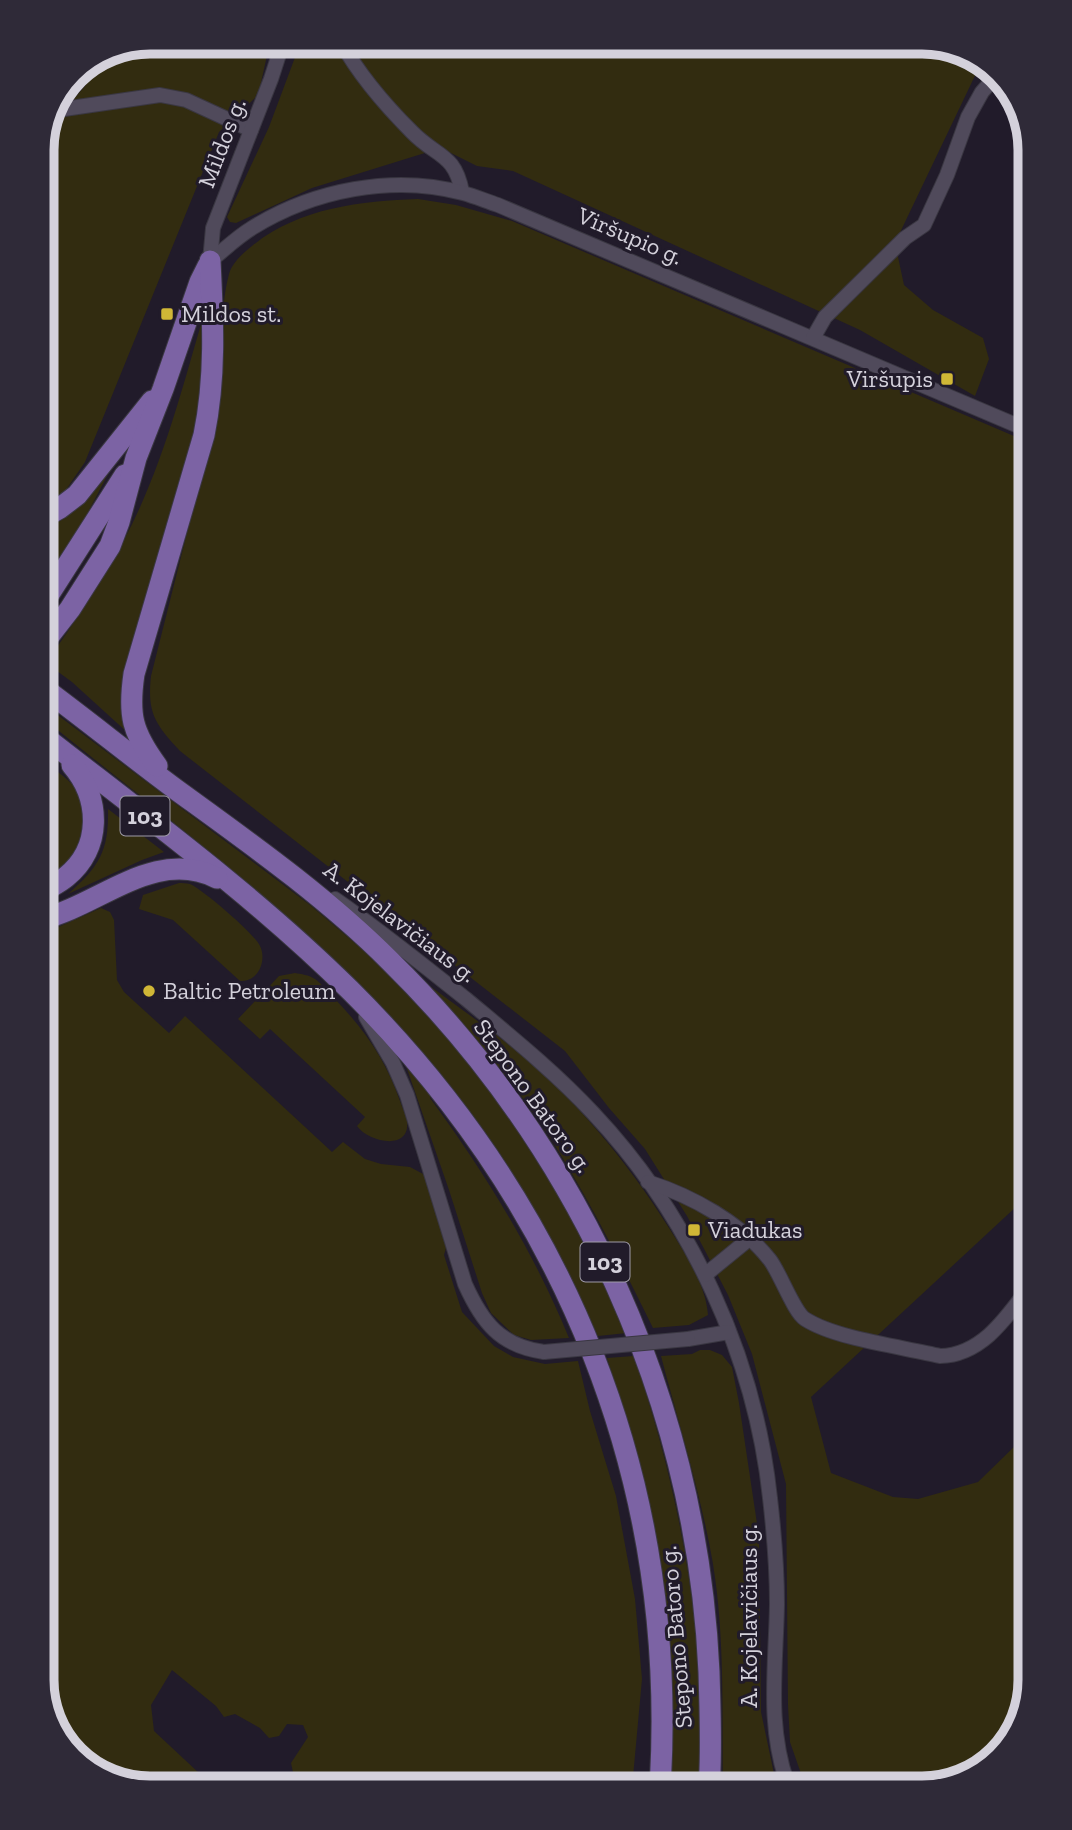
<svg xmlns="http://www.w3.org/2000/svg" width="1072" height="1830" font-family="'Zilla Slab',serif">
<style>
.green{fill:#322c10}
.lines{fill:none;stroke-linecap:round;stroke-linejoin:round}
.minor-casing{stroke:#3a3742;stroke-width:16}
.primary-casing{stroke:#3a3742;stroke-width:23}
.minor{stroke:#504a5b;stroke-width:14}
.primary{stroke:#7c63a4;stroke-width:21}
.minor-bridge-casing{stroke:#3a3742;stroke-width:16;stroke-linecap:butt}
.minor-bridge{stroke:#504a5b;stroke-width:14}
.poi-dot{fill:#d0b736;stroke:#211b2a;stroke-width:2.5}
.labels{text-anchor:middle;stroke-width:6;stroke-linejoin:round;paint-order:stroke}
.shield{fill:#211b2a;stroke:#9e9aa6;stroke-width:2}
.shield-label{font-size:23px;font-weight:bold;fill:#d4d1db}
.street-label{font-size:24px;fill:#d4d1db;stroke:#211b2a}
.poi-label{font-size:24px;fill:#d4d1db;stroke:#211b2a;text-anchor:start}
.rim{fill:none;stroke:#d4d1db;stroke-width:9}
</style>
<rect width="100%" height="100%" fill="#211b2a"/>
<!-- green -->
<g class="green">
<polygon points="151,42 270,42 260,87 255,98 219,132 85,462 59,500 42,510 42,144 50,127 107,60"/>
<polygon points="306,42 929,42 982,61 895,243 904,285 933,310 983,338 989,359 975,396 860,330 513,171 477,166 441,148 312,188 236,223 230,222 227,217 269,127 297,52"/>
<path d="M418,199L456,205L512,221L1030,443V1194L811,1397L831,1473L893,1497L918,1499L978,1482L1017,1444L1030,1438V1680L1012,1739L969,1777L921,1788H806L790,1742L788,1705L786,1484L752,1354L728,1295L687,1216L645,1149L609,1108L565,1051L180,751C155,724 147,713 151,676L220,402C224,359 218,316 229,274C232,263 243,253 252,246C298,208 361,201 418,199Z"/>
<path d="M206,307L202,408L128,733L72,682L46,663C74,623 101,583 124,540C163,467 183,385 206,307Z"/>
<polygon points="116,459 77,533 42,583 42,524"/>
<path d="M51,710L310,905L382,966L441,1029L491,1090L572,1216L627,1333L598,1336C566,1266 532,1199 488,1136C372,970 200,845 44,719Z"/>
<path d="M42,761C55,770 75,782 81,798C86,815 81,843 72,857C64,867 53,874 42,881Z"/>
<path d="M108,809L164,852L142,860L68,894C99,867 109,851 108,809Z"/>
<path d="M179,883C182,883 186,883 190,884C201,888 256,935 260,946C264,954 263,965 258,972C253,979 248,981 240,981L173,920L139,909L143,895Z"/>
<polygon points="101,908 110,912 114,920 117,980 124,992 169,1033 185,1016 332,1152 343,1142 365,1159 381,1164 410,1167 425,1175 446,1248 444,1255 462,1312 494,1346 513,1357 545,1364 578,1361 590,1411 616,1496 635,1599 642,1679 632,1788 338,1788 325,1781 294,1777 291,1763 308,1737 303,1725 287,1724 279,1736 269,1738 260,1728 235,1714 224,1717 216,1706 172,1670 151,1705 154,1731 215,1788 144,1788 90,1769 53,1727 42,1679 42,932 54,929"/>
<path d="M295,973C301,974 309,975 315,979C322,984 328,992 334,998C364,1029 386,1060 400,1101C402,1107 406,1115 407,1121C411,1152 368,1142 357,1126L365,1117L270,1029L260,1039L238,1019L279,976Z"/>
<path d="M430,986C457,1006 485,1026 512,1047C574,1097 627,1161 669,1228C685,1253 706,1285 708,1315L689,1325L653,1328C619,1259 585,1191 543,1127C510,1077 469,1032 430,986Z"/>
<path d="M405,1063L431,1092L430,1098C485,1173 534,1252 569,1338L531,1340L514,1335L491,1313L482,1293L449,1190Z"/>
<path d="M700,1350H710L722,1355L732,1367L739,1403L759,1537L761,1712L777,1788H723C722,1713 725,1638 713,1564C701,1494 679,1425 661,1356L692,1354Z"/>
<path d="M634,1356C681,1495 708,1641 699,1788H670C680,1638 654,1499 607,1358Z"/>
</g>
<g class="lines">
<!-- minor casing -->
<g class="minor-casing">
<g id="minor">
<path d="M341,42C358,73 387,107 412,132C436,157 455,153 462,192"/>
<polyline points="57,110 160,95 186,100 251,130"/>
<path d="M210,261C224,250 237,237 252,228C313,190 393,174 463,193C474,196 486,201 498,205L1030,431"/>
<polyline points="210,261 213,228 271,79 283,42"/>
<polyline points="813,338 825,317 905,238 924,225 947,175 968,117 982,92 996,76"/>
<path d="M335,899C380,930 423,965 466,999C509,1035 554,1071 593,1113C690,1216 755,1356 770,1498C774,1533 777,1568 777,1604C776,1667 766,1727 789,1788"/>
<path d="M366,1017L393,1063L407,1095L465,1284C482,1322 500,1346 544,1352"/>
<path d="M648,1182C692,1196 741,1223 770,1260C780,1273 794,1312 805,1319C836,1339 903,1347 940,1356C982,1355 1007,1317 1030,1286"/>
<polyline points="705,1275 749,1239"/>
<polyline points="688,1339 729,1332"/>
</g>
</g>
<!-- primary casing -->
<g class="primary-casing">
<g id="primary">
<polyline points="42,518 60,508 77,495 152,401"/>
<polyline points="42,605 125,475"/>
<polyline points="42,645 70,609 110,546 119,522 136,458 163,389 200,282 208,266"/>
<path d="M42,687C88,721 132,757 178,791C251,844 326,897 390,961C581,1149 697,1405 709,1672C710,1711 712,1749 709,1788"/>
<path d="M42,735C147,817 255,896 350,990C566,1205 679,1482 660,1788"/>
<path d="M157,766C132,732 128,715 134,674L204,435C216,377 213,320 210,261"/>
<path d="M42,892C50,887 59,883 66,877C102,848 101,799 72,765"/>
<path d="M42,919C100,905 155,847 217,878"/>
</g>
</g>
<!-- minor -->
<use href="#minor" class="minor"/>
<!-- primary -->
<use href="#primary" class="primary"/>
<!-- minor-bridge casing -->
<g class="minor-bridge-casing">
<polyline id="minor-bridge" points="544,1352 688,1339"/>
</g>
<!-- minor-bridge -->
<use href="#minor-bridge" class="minor-bridge"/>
</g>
<!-- markers -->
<g class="poi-dot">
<rect x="160" y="307" width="14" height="14" rx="3.5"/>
<rect x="940" y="372" width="14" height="14" rx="3.5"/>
<circle cx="149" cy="991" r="7"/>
<rect x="687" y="1223" width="14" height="14" rx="3.5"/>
</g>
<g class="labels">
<!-- shield labels -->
<g class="shield">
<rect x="120.5" y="796.5" width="49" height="39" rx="5"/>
<rect x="580.5" y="1242.5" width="49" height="39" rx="5"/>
</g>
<g class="shield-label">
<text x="145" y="824">103</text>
<text x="605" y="1270">103</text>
</g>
<!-- street labels -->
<g class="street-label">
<text transform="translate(222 143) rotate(-69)" y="8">Mildos g.</text>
<text transform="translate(630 236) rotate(23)" y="8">Viršupio g.</text>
<text transform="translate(400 922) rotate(37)" y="8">A. Kojelavičiaus g.</text>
<text transform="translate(533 1096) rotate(54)" y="8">Stepono Batoro g.</text>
<text transform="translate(749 1616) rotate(-90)" y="8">A. Kojelavičiaus g.</text>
<text transform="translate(676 1637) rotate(-95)" y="8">Stepono Batoro g.</text>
</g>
<!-- poi labels -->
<g class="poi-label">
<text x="181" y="322">Mildos st.</text>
<text x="933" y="387" text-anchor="end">Viršupis</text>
<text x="163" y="999">Baltic Petroleum</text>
<text x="708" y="1238">Viadukas</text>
</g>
</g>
<!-- crop -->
<path d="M0 0H1072V1830H0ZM150 54H922A96 96 0 0 1 1018 150V1680A96 96 0 0 1 922 1776H150A96 96 0 0 1 54 1680V150A96 96 0 0 1 150 54Z" fill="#2f2a38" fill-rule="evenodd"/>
<path class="rim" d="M150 54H922A96 96 0 0 1 1018 150V1680A96 96 0 0 1 922 1776H150A96 96 0 0 1 54 1680V150A96 96 0 0 1 150 54Z"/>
</svg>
